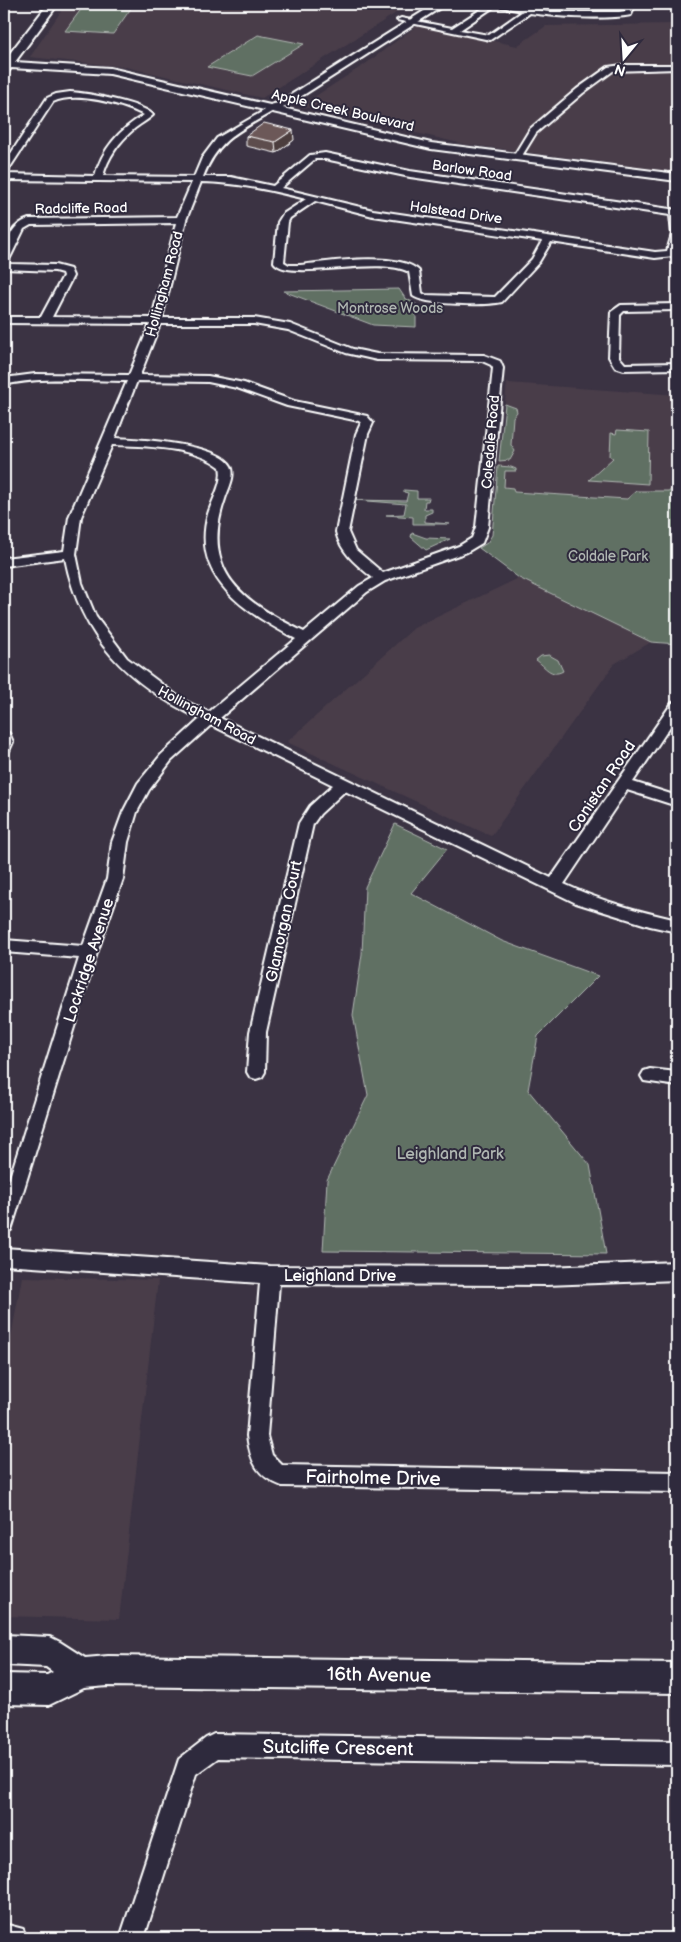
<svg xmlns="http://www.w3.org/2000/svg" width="681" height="1942" font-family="'Balsamiq Sans',sans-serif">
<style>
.built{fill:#4a3e4a}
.green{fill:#616f64;stroke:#b0b7b2}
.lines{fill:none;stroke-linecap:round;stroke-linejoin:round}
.minor-casing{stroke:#fff;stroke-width:4}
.major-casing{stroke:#fff;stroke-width:4}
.minor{fill:#2f2a3d;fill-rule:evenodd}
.major{fill:#2f2a3d;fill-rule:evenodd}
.wall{fill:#5d4d4d;stroke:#fff}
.shaded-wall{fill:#4c3e3e;stroke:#fff}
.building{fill:#6c5959;stroke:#fff}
.labels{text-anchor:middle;stroke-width:4;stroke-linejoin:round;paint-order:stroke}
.far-street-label{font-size:14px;fill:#fff;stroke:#2f2a3d}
.far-park-label{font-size:14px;fill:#b0b7b2;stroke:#2f2a3d}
.street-label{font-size:16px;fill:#fff;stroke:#2f2a3d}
.park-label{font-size:16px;fill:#b0b7b2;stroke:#2f2a3d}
.near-street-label{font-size:19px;fill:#fff;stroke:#2f2a3d}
</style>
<rect width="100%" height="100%" fill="#3b3343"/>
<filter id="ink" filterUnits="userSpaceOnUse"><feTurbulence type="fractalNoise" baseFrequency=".02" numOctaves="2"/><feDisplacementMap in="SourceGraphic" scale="10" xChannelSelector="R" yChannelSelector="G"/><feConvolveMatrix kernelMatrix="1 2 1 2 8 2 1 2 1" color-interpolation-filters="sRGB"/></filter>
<g filter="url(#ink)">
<!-- built -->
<g class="built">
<polygon points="66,4 410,4 262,98 126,67 30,57"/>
<polygon points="677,24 677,172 464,144 300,106 364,65 418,25 517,46 546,26"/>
<polygon points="507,383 677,395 677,491 636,491 627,499 496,491"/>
<polygon points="519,578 651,642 614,664 491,836 287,742 414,628"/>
<polygon points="22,1277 158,1280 119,1619 4,1616 4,1376"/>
</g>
<!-- green -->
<g class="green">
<polygon points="85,4 134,4 113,34 65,31"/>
<polygon points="258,35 304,44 252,76 207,67"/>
<polygon points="399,289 405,298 416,304 416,327 373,325 283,291"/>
<polygon points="505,404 516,408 517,412 513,417 511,445 515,451 510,460 499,461"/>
<polygon points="617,430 649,432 648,484 589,480 613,458 610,456 611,433 616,434"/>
<polygon points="498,466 511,467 516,469 516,471 505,471 504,487 513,488 514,492 627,499 636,491 677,491 677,644 651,642 519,578 479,548 487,543 492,535"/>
<polygon points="404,490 417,491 417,498 429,498 428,501 425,501 424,509 432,509 432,512 425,515 425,522 450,524 413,524 413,517 386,515 404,514 406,504 355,500 406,501 408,493 404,492"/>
<polygon points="412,533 426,538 450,539 426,550 411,537"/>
<path d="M549,655L558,660L563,671C551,678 545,666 536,660L541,656Z"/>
<polygon points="395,824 447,849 411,893 502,941 598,976 538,1036 528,1090 590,1165 606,1254 323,1251 327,1180 368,1095 353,1015 362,954 365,887"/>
</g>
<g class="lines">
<!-- minor casing -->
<g class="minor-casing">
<g id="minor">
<path d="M489,4H505L549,12H619L625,11L631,4H677V7L639,6L634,8L631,15C605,20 556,17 530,13L490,40L397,20L401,18L452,28ZM495,6L523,11L489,35L460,30Z"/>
<polygon points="622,65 677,65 677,69 613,71 583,93 536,133 520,159 514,159 513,157 530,129 577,89 608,67"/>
<path d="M70,92C87,93 143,103 153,115C148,120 140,124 134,129C119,142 108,157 103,176L194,177L202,158L217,138L272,106L276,108L275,110C240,131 219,137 203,177H231L273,186L310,155L325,153L410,171L677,210V250L673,256L655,258L551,242L539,262L502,302C486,306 425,305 413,296L409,272C377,255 289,283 274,262L278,222L283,214L306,199C269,190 239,183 201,182L186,220L162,318H254L290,324L353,349L377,354L484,355L500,361L503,368L488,527L482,543L467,552L385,581L367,592L220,718L551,878L672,703L677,702V716L633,782L677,796V806L627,790L564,884C600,901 638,911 677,920V932L650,926L576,903L345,791L320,814L313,824L266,1032L265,1072L262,1077L256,1079L250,1077L247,1072L250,1032L299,823L310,806L333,785L211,725L171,761L149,790L137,812L128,842L123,879L97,953L13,1224L11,1230L4,1232V1196L79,958L4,952V940L83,946L107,879L112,842L123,812L138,783L161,755L200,719C128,684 81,639 65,558L4,566V558L64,551L69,517L127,381C86,381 43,376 4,385V378L35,374L129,375L150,324L4,323V317H41L63,276L62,273L55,271L4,269C4,250 8,225 29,219L177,217L192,182L4,180V174L95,176C102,149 120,129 144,115C122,104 76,91 53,102L7,172L4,173V164L47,98L56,94ZM315,159H325L410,177L670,215L672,234L667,251L655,252L373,210L281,188ZM315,201L373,216L542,241L532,259L495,297L425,295L422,293L419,271C399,251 327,262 300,265H289L284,262L288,222L290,218ZM176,223L152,318L52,317L73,276L70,269L55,265L10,264L8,262L24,229L31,225ZM160,324H254L288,330L346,353L377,360L482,361L491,365L493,368L476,527L472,538L459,546L383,573L356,550L348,532L368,434L373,423L367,416L294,401L244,383L208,376L140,375ZM137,381L208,382L237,388L287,406L359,421L361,423L356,434L336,532C341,553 357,565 373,578L359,586L304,632C244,602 199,573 225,499C228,489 236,476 231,466C220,444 139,439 115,438ZM112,445C144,446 195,447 220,467C224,482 212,500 208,514C190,579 247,613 296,639L209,712L183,700L127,658L96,617L82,583L76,554L81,517Z"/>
<polygon points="677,304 677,310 624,311 620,315 619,357 625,364 677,363 677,369 624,370 615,367 609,357 611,312 621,305"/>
<polygon points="4,731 9,733 13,742 9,751 4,753"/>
<polygon points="650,1069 677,1072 677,1086 644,1081 641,1076 644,1071"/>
<path d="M4,1248L270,1266L546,1267L677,1262V1280L546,1285L279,1284L267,1436L272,1455L282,1465L677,1472V1492L282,1486C257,1476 251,1463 247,1436L260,1283L4,1265Z"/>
<polygon points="214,1734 677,1741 677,1765 218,1758 196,1774 144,1938 120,1938 179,1759 206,1738"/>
<polygon points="4,1924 23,1929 26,1938 4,1938"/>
</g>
</g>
<!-- major casing -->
<g class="major-casing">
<g id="major">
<polygon points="48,4 58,4 15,62 110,68 270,105 278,103 435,4 446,4 283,108 431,143 677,174 677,181 431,149 110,74 11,68 8,72 4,73 4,61"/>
<polygon points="4,1635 50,1637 60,1642 85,1658 108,1656 677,1663 677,1693 108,1686 84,1688 49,1705 4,1704 4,1674 47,1675 53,1672 46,1667 4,1665"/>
</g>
</g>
<!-- minor -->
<use href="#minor" class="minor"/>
<!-- major -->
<use href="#major" class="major"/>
</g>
<!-- wall -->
<polygon class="wall" points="246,136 294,140 276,153 246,146"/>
<!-- shaded-wall -->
<polygon class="shaded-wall" points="293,130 294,140 276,153 275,142"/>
<!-- building -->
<polygon class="building" points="264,123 293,130 275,142 246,136"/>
</g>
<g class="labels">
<!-- far-street labels -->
<g class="far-street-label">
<text transform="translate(343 110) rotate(13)" y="5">Apple Creek Boulevard</text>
<text transform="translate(472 170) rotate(8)" y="5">Barlow Road</text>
<text transform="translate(81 208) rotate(-1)" y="5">Radcliffe Road</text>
<text transform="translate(456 212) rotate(8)" y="5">Halstead Drive</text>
<text transform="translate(164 284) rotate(-75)" y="5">Hollingham Road</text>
<text transform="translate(490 442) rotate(-85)" y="5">Coledale Road</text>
<text transform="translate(207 715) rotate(28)" y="5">Hollingham Road</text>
</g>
<!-- far-park labels -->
<g class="far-park-label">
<text x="390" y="313">Montrose Woods</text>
<text x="608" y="561">Coldale Park</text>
</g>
<!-- street labels -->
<g class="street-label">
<text transform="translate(601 786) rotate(-56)" y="6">Conistan Road</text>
<text transform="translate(283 921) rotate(-78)" y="6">Glamorgan Court</text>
<text transform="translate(88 960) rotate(-72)" y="6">Lockridge Avenue</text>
<text x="340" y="1281">Leighland Drive</text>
</g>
<!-- park labels -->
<g class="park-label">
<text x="450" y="1159">Leighland Park</text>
</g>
<!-- near-street labels -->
<g class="near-street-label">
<text transform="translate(373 1477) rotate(1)" y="7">Fairholme Drive</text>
<text transform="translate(379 1674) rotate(1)" y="7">16th Avenue</text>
<text transform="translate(338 1747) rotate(1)" y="7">Sutcliffe Crescent</text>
</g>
</g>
<!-- margin -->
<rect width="681" height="1942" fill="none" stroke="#2f2a3d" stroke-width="20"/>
<rect x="10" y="10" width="661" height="1922" fill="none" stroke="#fff" stroke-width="2" filter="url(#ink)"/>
<!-- north arrow -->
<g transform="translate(624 58) rotate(198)" stroke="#2f2a3d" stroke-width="4" paint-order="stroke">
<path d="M0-4L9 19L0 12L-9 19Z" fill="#ffffff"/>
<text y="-8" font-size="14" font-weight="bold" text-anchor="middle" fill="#ffffff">N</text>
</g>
</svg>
